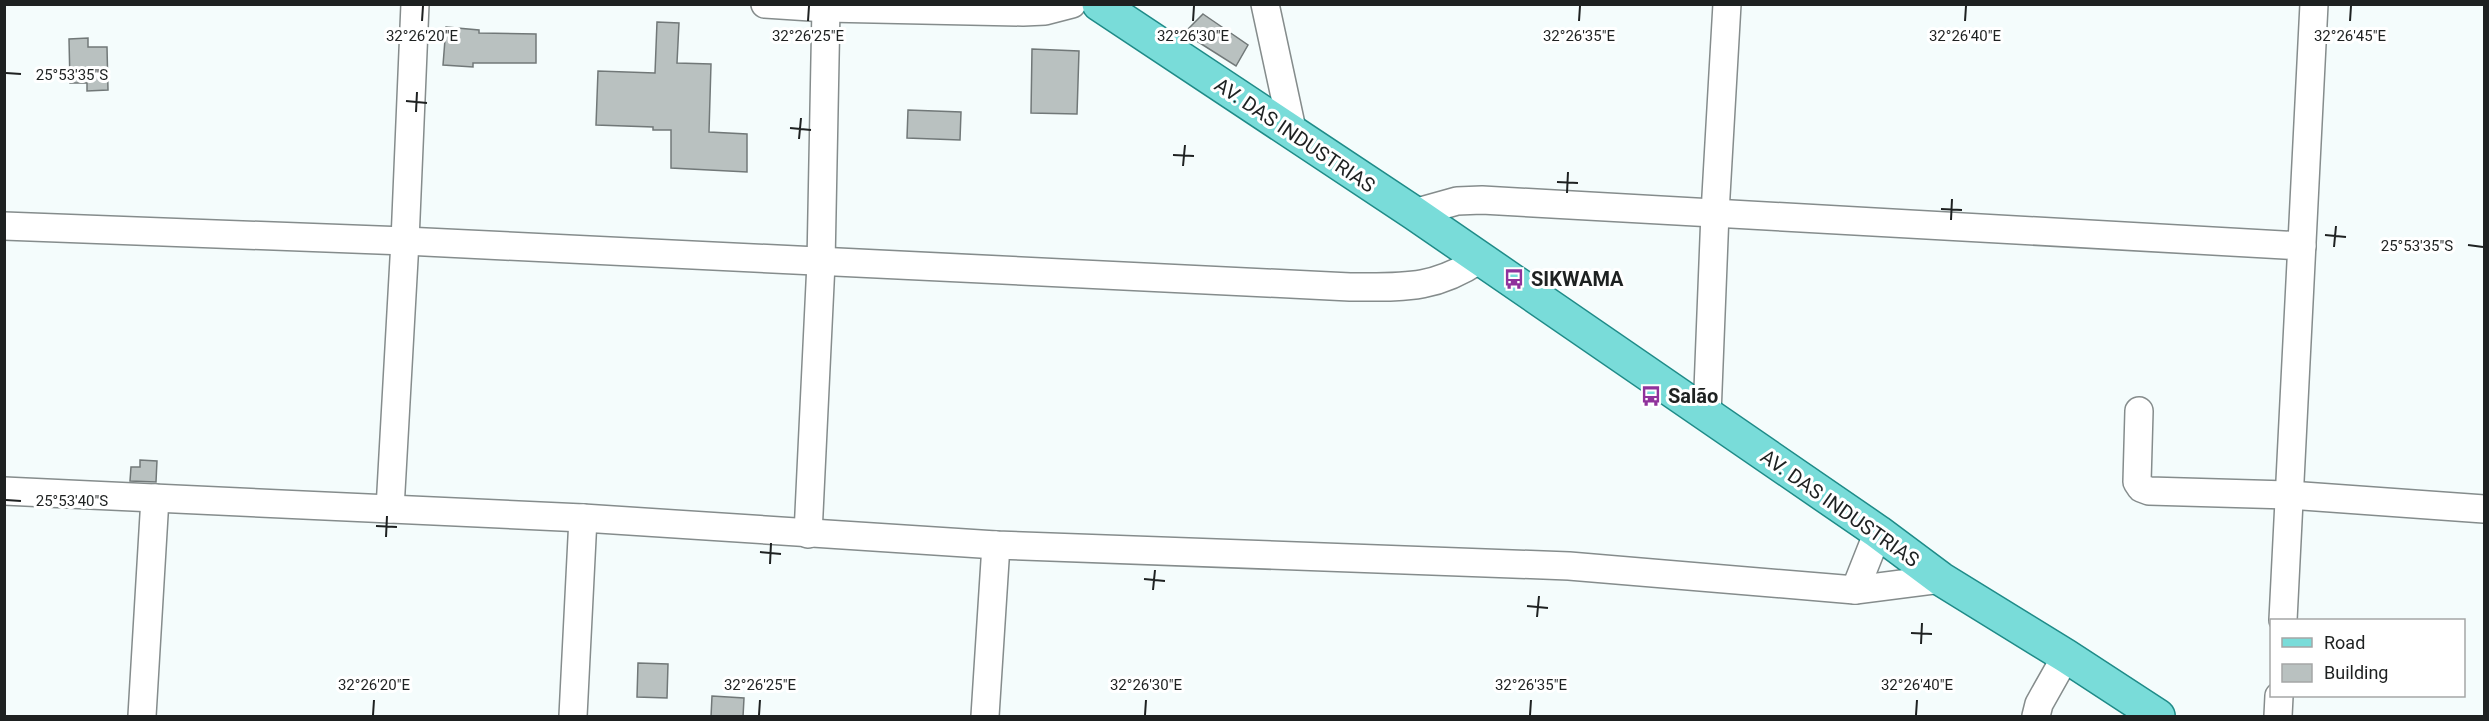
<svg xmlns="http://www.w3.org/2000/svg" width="2489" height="721" font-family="Roboto,sans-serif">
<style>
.building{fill:#b9c1c0;stroke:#717878;stroke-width:1.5}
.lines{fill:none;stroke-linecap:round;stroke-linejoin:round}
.minor-casing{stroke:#858c8c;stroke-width:30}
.major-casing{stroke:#1f8b88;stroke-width:36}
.minor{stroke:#fff;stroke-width:27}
.major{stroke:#79dcd9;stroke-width:33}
.ticks{fill:none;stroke:#1e2121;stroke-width:2}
.labels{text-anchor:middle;stroke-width:6;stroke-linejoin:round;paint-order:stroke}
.street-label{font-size:20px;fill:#1e2121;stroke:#fff}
.poi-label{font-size:20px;font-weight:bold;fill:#1e2121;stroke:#fff;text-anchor:start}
.ticks-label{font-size:15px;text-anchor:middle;fill:#1e2121;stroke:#fff;stroke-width:6;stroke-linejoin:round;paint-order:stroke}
</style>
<rect width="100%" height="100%" fill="#f4fcfc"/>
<!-- building -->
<g class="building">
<polygon points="1203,14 1248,45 1236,66 1184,33"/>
<polygon points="657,22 679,23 677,63 711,64 709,132 747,134 747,172 671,168 671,130 653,130 653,127 596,125 598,71 655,73"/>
<polygon points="446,27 479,30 479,33 536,34 536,63 473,63 473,67 443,65"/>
<polygon points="88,38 88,47 107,47 108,90 87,91 87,83 70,83 69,39"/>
<polygon points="1032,49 1079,51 1077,114 1031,113"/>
<polygon points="908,110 961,112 960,140 907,138"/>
<polygon points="140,460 157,461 156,482 130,481 131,467 140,467"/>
<polygon points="638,663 668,664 667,698 637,697"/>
<polygon points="712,696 744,698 743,717 711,717"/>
</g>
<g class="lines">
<!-- minor casing -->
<g class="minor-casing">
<g id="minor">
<polyline points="765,4 826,8 1023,12 1045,11 1072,4"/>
<polyline points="1265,4 1293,134"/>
<polyline points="1414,213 1457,201 1482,200 2302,246"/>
<path d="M4,226L405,241L1350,287C1403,287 1434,290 1480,259"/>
<polyline points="2139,411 2137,482 2141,488 2149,491 2289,495 2484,509"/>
<polyline points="1707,415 1715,213 1727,4"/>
<polyline points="4,491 583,518 996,545 1569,566 1855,590 1941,579"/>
<polyline points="390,509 405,241 415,4"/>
<polyline points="808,534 821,263 826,8"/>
<polyline points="1855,590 1878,532"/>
<polyline points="2283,620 2314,4"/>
<polyline points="142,716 155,498"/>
<polyline points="573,716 583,518"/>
<polyline points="985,716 996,545"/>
<polyline points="2036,716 2039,704 2066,656"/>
<polyline points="2278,716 2279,696"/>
</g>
</g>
<!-- major casing -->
<g class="major-casing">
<polyline id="major" points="1099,4 1414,213 1878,532 1941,579 2066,656 2158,716"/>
</g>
<!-- minor -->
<use href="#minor" class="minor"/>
<!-- major -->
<use href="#major" class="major"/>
</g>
<!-- ticks -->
<path class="ticks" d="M422,21L423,6M808,21L809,6M1193,21L1194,6M1579,21L1580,6M1965,21L1966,6M2350,21L2351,6M6,73L21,74M406,101L427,103M416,112L417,92M790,128L811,130M799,139L801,118M1173,155L1194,156M1183,166L1185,145M1557,182L1578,183M1567,193L1568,172M1941,209L1962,210M1951,220L1952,199M2325,235L2346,237M2468,245L2483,247M2334,247L2336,226M6,500L21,501M376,526L397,527M386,537L387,516M760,552L781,554M770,564L771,543M1144,579L1165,581M1153,590L1155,570M1527,606L1548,608M1537,617L1539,596M1911,633L1932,634M1921,644L1922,623M373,715L374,700M759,715L760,700M1145,715L1146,700M1530,715L1531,700M1916,715L1917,700"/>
<!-- icons -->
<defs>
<g id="bus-bare" transform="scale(1.62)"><path d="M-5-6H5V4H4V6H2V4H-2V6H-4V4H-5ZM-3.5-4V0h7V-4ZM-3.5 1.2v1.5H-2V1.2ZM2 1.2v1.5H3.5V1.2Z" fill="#8f329c" stroke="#fff" stroke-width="2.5" paint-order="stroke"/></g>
</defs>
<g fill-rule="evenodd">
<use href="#bus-bare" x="1514" y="279"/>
<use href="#bus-bare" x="1651" y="396"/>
</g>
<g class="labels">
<!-- street labels -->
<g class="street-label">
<text transform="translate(1295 135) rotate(34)" y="7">AV. DAS INDUSTRIAS</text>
<text transform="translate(1840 508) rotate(35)" y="7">AV. DAS INDUSTRIAS</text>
</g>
<!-- poi labels -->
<g class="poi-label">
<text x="1531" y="286">SIKWAMA</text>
<text x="1668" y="403">Salão</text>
</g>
</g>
<g class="ticks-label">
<text x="422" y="41">32°26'20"E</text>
<text x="808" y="41">32°26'25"E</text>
<text x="1193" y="41">32°26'30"E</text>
<text x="1579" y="41">32°26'35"E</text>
<text x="1965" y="41">32°26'40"E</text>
<text x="2350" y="41">32°26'45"E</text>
<text x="72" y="80">25°53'35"S</text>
<text x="2417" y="251">25°53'35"S</text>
<text x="72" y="506">25°53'40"S</text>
<text x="374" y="690">32°26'20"E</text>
<text x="760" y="690">32°26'25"E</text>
<text x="1146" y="690">32°26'30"E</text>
<text x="1531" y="690">32°26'35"E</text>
<text x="1917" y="690">32°26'40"E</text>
</g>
<!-- border -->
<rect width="2489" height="721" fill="none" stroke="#1e2121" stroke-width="12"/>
<!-- legend -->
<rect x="2270" y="619" width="195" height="78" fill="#ffffff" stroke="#a5a6a6" stroke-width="1.5"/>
<rect x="2282" y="638" width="30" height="9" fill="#79dcd9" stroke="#a5a6a6" stroke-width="1.5"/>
<text x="2324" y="649" font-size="18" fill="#1e2121">Road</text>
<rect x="2282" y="664" width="30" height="18" fill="#b9c1c0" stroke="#a5a6a6" stroke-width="1.5"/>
<text x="2324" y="679" font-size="18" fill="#1e2121">Building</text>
</svg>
